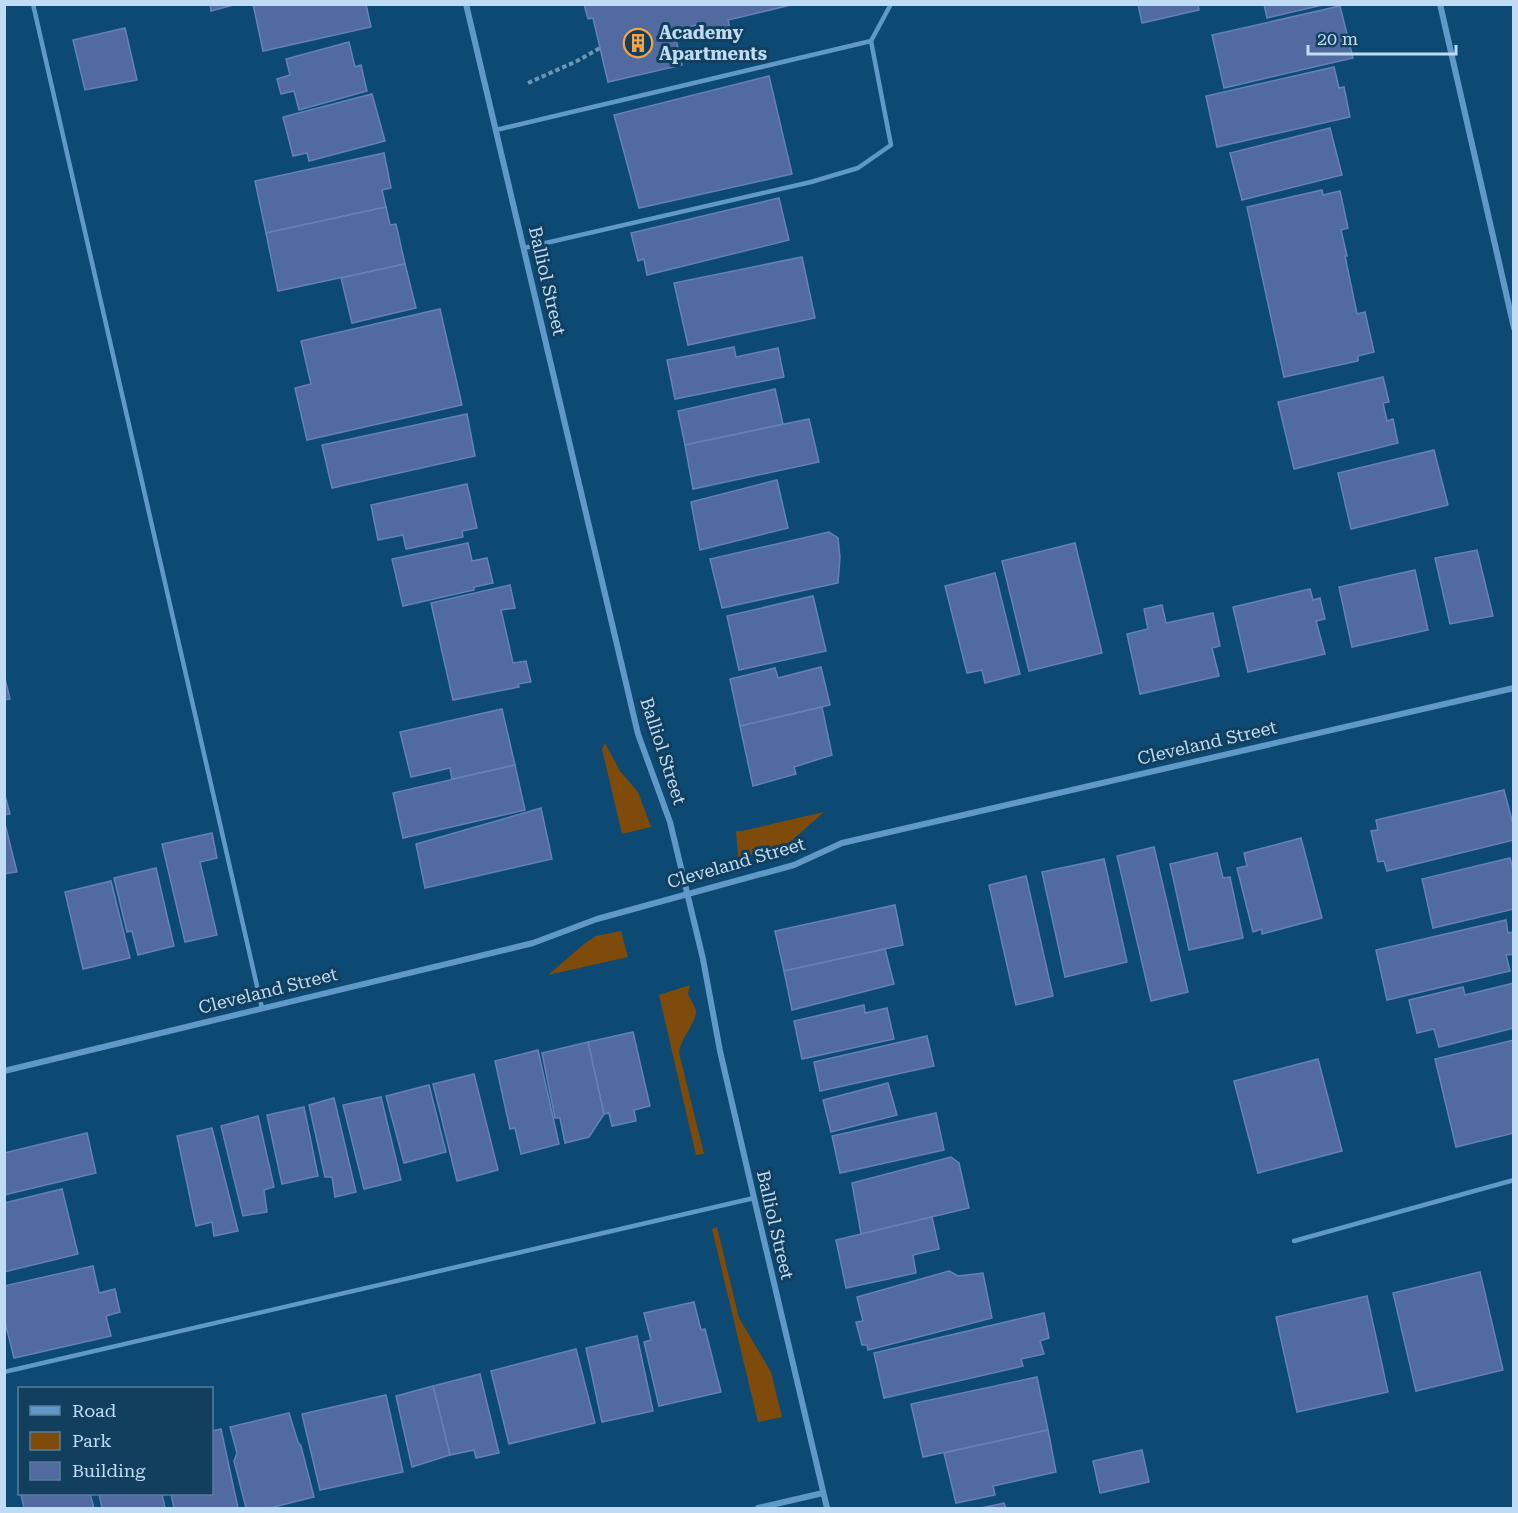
<svg xmlns="http://www.w3.org/2000/svg" width="1518" height="1513" font-family="'Roboto Serif',serif">
<style>
.green{fill:#7e4b0a}
.building{fill:#516ba1;stroke:#6681b9;stroke-width:1.5}
.lines{fill:none;stroke-linecap:round;stroke-linejoin:round}
.path{stroke:#6c98b8;stroke-width:4;stroke-dasharray:4.5 3;stroke-linecap:butt}
.service{stroke:#6099c7;stroke-width:4.5}
.minor{stroke:#6099c7;stroke-width:6}
.labels{text-anchor:middle;stroke-width:6;stroke-linejoin:round;paint-order:stroke}
.poi-label{font-size:18px;font-weight:bold;fill:#bfdcf4;stroke:#133f5f;text-anchor:start}
.street-label{font-size:18px;fill:#bfdcf4;stroke:#133f5f}
</style>
<rect width="100%" height="100%" fill="#0c4a73"/>
<!-- green -->
<g class="green">
<polygon points="605,743 620,771 638,792 651,827 622,834 602,749"/>
<polygon points="824,812 789,843 770,852 738,857 736,831 742,831"/>
<polygon points="621,931 628,957 548,975 584,944 596,936"/>
<path d="M690,985L688,993C689,999 695,1005 696,1011C696,1024 681,1036 679,1053L704,1154L696,1155L659,995Z"/>
<polygon points="717,1227 739,1318 771,1372 782,1417 758,1422 712,1229"/>
</g>
<!-- building -->
<g class="building">
<polygon points="210,4 237,4 211,11"/>
<polygon points="253,4 366,4 371,27 263,51"/>
<polygon points="584,4 795,4 728,20 731,32 703,39 700,24 674,31 682,65 608,82 593,18 588,19"/>
<polygon points="1138,4 1198,4 1199,10 1142,23"/>
<polygon points="1264,4 1327,4 1267,18"/>
<polygon points="1340,6 1353,58 1224,88 1212,35"/>
<polygon points="125,28 137,80 85,90 73,40"/>
<polygon points="349,42 355,67 361,65 367,91 299,110 294,91 281,94 277,79 290,75 286,59"/>
<polygon points="1334,67 1339,88 1344,87 1350,117 1217,147 1206,96"/>
<polygon points="769,76 792,174 639,208 614,115"/>
<polygon points="372,94 385,141 309,161 307,153 293,156 283,117"/>
<polygon points="1330,128 1342,175 1242,200 1230,153"/>
<polygon points="384,153 391,188 382,190 386,207 266,233 255,181"/>
<polygon points="1322,190 1323,195 1340,191 1348,228 1341,230 1347,256 1345,256 1357,314 1365,312 1374,352 1358,356 1358,361 1284,377 1247,207"/>
<polygon points="779,198 789,240 647,275 644,259 638,261 631,233"/>
<polygon points="386,207 390,225 396,224 405,264 278,291 266,233"/>
<polygon points="802,257 815,318 688,345 674,283"/>
<polygon points="405,264 416,308 352,323 341,278"/>
<polygon points="440,309 462,405 307,440 295,388 311,384 301,341"/>
<polygon points="734,347 736,357 778,348 784,377 675,399 667,360"/>
<polygon points="1383,377 1389,402 1383,403 1387,421 1393,419 1398,443 1294,469 1278,402"/>
<polygon points="775,389 783,424 685,445 678,411"/>
<polygon points="467,414 475,456 332,488 322,445"/>
<polygon points="809,419 819,462 693,489 685,445"/>
<polygon points="1434,450 1448,505 1351,529 1338,473"/>
<polygon points="777,480 788,528 700,550 691,502"/>
<polygon points="467,484 477,528 462,531 463,537 406,549 403,535 378,540 371,505"/>
<polygon points="829,532 838,538 840,557 838,583 722,608 710,559"/>
<polygon points="468,543 472,561 487,558 493,583 474,587 474,590 403,606 392,559"/>
<polygon points="1075,543 1102,653 1029,671 1002,561"/>
<polygon points="1477,550 1493,616 1450,624 1435,558"/>
<polygon points="1415,570 1428,630 1352,647 1339,587"/>
<polygon points="995,573 1020,674 985,683 982,670 967,673 945,586"/>
<polygon points="510,585 515,608 501,610 513,663 526,661 531,682 518,684 519,687 453,700 431,603"/>
<polygon points="1310,589 1313,600 1320,598 1325,619 1316,621 1325,654 1248,672 1233,607"/>
<polygon points="813,596 826,651 739,670 727,616"/>
<polygon points="1162,605 1166,623 1213,613 1220,646 1212,648 1219,676 1140,694 1127,634 1148,629 1144,609"/>
<polygon points="821,667 830,705 740,726 730,679 775,668 778,678"/>
<polygon points="4,675 10,699 4,700"/>
<polygon points="822,707 832,755 794,767 796,774 753,786 740,726"/>
<polygon points="502,709 515,765 452,779 450,768 411,777 400,732"/>
<polygon points="515,765 525,810 403,838 393,793"/>
<polygon points="1504,790 1514,828 1514,840 1387,871 1384,861 1378,862 1371,831 1378,830 1376,820"/>
<polygon points="4,792 10,814 4,815"/>
<polygon points="541,808 552,859 425,888 416,844"/>
<polygon points="4,820 17,872 4,874"/>
<polygon points="212,833 217,858 200,862 217,935 185,942 162,844"/>
<polygon points="1301,838 1322,918 1262,934 1262,929 1253,932 1237,868 1247,866 1244,853"/>
<polygon points="1154,847 1188,992 1151,1001 1117,856"/>
<polygon points="1217,853 1223,878 1230,877 1243,938 1189,950 1170,864"/>
<polygon points="1510,858 1514,874 1514,909 1433,928 1422,879"/>
<polygon points="1104,859 1127,962 1065,977 1042,872"/>
<polygon points="156,868 174,946 138,955 132,931 127,932 114,878"/>
<polygon points="1026,876 1053,996 1016,1005 989,885"/>
<polygon points="111,881 130,958 83,969 65,892"/>
<polygon points="895,905 903,945 784,971 775,931"/>
<polygon points="1506,920 1508,933 1514,932 1514,954 1506,955 1510,971 1387,1000 1376,950"/>
<polygon points="885,949 894,984 792,1010 784,971"/>
<polygon points="1514,983 1514,1028 1439,1047 1434,1029 1417,1033 1409,1000 1463,987 1465,995"/>
<polygon points="864,1005 865,1013 887,1008 894,1039 802,1059 794,1021"/>
<polygon points="633,1032 650,1106 634,1110 636,1121 612,1126 609,1113 604,1114 588,1042"/>
<polygon points="927,1036 934,1066 820,1091 814,1062"/>
<polygon points="1514,1040 1514,1133 1456,1147 1435,1059"/>
<polygon points="588,1042 604,1114 589,1137 565,1143 560,1118 555,1118 542,1053"/>
<polygon points="538,1050 559,1144 521,1154 515,1128 510,1129 495,1061"/>
<polygon points="1318,1059 1342,1151 1258,1173 1234,1081"/>
<polygon points="474,1074 498,1170 457,1181 433,1084"/>
<polygon points="888,1083 897,1115 831,1132 823,1100"/>
<polygon points="429,1085 446,1152 404,1163 386,1096"/>
<polygon points="381,1097 401,1180 364,1189 343,1105"/>
<polygon points="334,1098 356,1192 335,1197 332,1177 325,1177 309,1105"/>
<polygon points="304,1107 318,1176 282,1184 267,1115"/>
<polygon points="936,1113 944,1150 840,1173 832,1136"/>
<polygon points="258,1116 274,1187 264,1190 267,1212 243,1216 221,1126"/>
<polygon points="212,1128 238,1231 214,1236 212,1222 196,1226 177,1136"/>
<polygon points="87,1133 96,1173 4,1195 4,1153"/>
<polygon points="951,1157 959,1163 969,1208 861,1234 852,1183"/>
<polygon points="62,1189 78,1254 4,1272 4,1203"/>
<polygon points="932,1217 939,1249 913,1255 916,1273 846,1288 836,1240"/>
<polygon points="93,1266 99,1293 115,1289 120,1312 106,1316 111,1336 14,1358 4,1318 4,1286"/>
<polygon points="949,1271 958,1276 983,1273 992,1318 868,1350 867,1345 862,1345 856,1322 863,1321 857,1297"/>
<polygon points="1480,1272 1503,1370 1416,1391 1393,1293"/>
<polygon points="1367,1296 1388,1392 1297,1412 1276,1317"/>
<polygon points="694,1302 701,1330 705,1329 721,1392 659,1406 644,1342 651,1340 644,1313"/>
<polygon points="1044,1313 1049,1338 1040,1341 1044,1354 1021,1359 1023,1366 884,1398 874,1353"/>
<polygon points="637,1336 653,1411 602,1422 586,1348"/>
<polygon points="576,1349 595,1423 509,1444 491,1371"/>
<polygon points="480,1374 499,1453 476,1458 474,1450 450,1455 433,1386"/>
<polygon points="1037,1377 1048,1430 923,1457 911,1404"/>
<polygon points="433,1386 450,1455 412,1467 396,1396"/>
<polygon points="386,1395 403,1472 320,1490 302,1414"/>
<polygon points="289,1413 298,1442 301,1446 314,1497 270,1508 246,1508 234,1461 237,1453 230,1427"/>
<polygon points="221,1429 238,1508 174,1508 171,1494 212,1494 212,1431"/>
<polygon points="1048,1430 1056,1472 993,1486 995,1495 956,1503 944,1453"/>
<polygon points="1142,1450 1149,1482 1100,1493 1093,1461"/>
<polygon points="21,1494 90,1494 94,1508 24,1508"/>
<polygon points="99,1494 162,1494 165,1508 102,1508"/>
<polygon points="1004,1503 1006,1508 981,1508"/>
</g>
<g class="lines">
<!-- path -->
<polyline class="path" points="528,83 577,61 600,48"/>
<!-- service -->
<g class="service">
<polyline points="33,4 262,1008"/>
<polyline points="871,41 891,4"/>
<polyline points="496,130 871,41 891,145 858,168 811,182 524,248"/>
<polyline points="1294,1241 1514,1180"/>
<polyline points="4,1372 754,1198"/>
</g>
<!-- minor -->
<g class="minor">
<polyline points="466,4 638,734 670,822 703,959 720,1051 754,1198 827,1508"/>
<polyline points="1440,4 1514,328"/>
<polyline points="4,1071 533,943 597,919 794,865 842,843 1514,688"/>
<polyline points="758,1508 823,1493"/>
</g>
</g>
<!-- icons -->
<defs>
<g id="building-ring" transform="scale(1.5)"><circle r="9.5" fill="#133f5f" stroke="#f6a247" stroke-width="1.5"/><path d="M-4-6H4V6H1V3H-1V6H-4ZM-2.5-4.3h1.7v1.8h-1.7ZM.8-4.3h1.7v1.8H.8ZM-2.5-1h1.7V.8h-1.7ZM.8-1h1.7V.8H.8Z" fill="#f6a247"/></g>
</defs>
<g fill-rule="evenodd">
<use href="#building-ring" x="638" y="43"/>
</g>
<g class="labels">
<!-- poi labels -->
<g class="poi-label">
<text x="659" y="39">Academy<tspan x="659" dy="21">Apartments</tspan></text>
</g>
<!-- street labels -->
<g class="street-label">
<text transform="translate(547 281) rotate(77)" y="6">Balliol Street</text>
<text transform="translate(1207 743) rotate(-13)" y="6">Cleveland Street</text>
<text transform="translate(663 751) rotate(72)" y="6">Balliol Street</text>
<text transform="translate(736 863) rotate(-16)" y="6">Cleveland Street</text>
<text transform="translate(268 991) rotate(-14)" y="6">Cleveland Street</text>
<text transform="translate(775 1225) rotate(77)" y="6">Balliol Street</text>
</g>
</g>
<!-- border -->
<rect width="1518" height="1513" fill="none" stroke="#bfdcf4" stroke-width="12"/>
<!-- legend -->
<rect x="18" y="1387" width="195" height="108" fill="#133f5f" stroke="#587e9b" stroke-width="1.5"/>
<rect x="30" y="1406" width="30" height="9" fill="#6099c7" stroke="#587e9b" stroke-width="1.5"/>
<text x="72" y="1417" font-size="18" fill="#bfdcf4">Road</text>
<rect x="30" y="1432" width="30" height="18" fill="#7e4b0a" stroke="#587e9b" stroke-width="1.5"/>
<text x="72" y="1447" font-size="18" fill="#bfdcf4">Park</text>
<rect x="30" y="1462" width="30" height="18" fill="#516ba1" stroke="#587e9b" stroke-width="1.5"/>
<text x="72" y="1477" font-size="18" fill="#bfdcf4">Building</text>
<!-- scale -->
<path d="M1308 45v9h148v-9" fill="none" stroke="#bfdcf4" stroke-width="3"/>
<text x="1317" y="45" font-size="18" fill="#bfdcf4" stroke="#133f5f" stroke-width="4.5" paint-order="stroke">20 m</text>
</svg>
